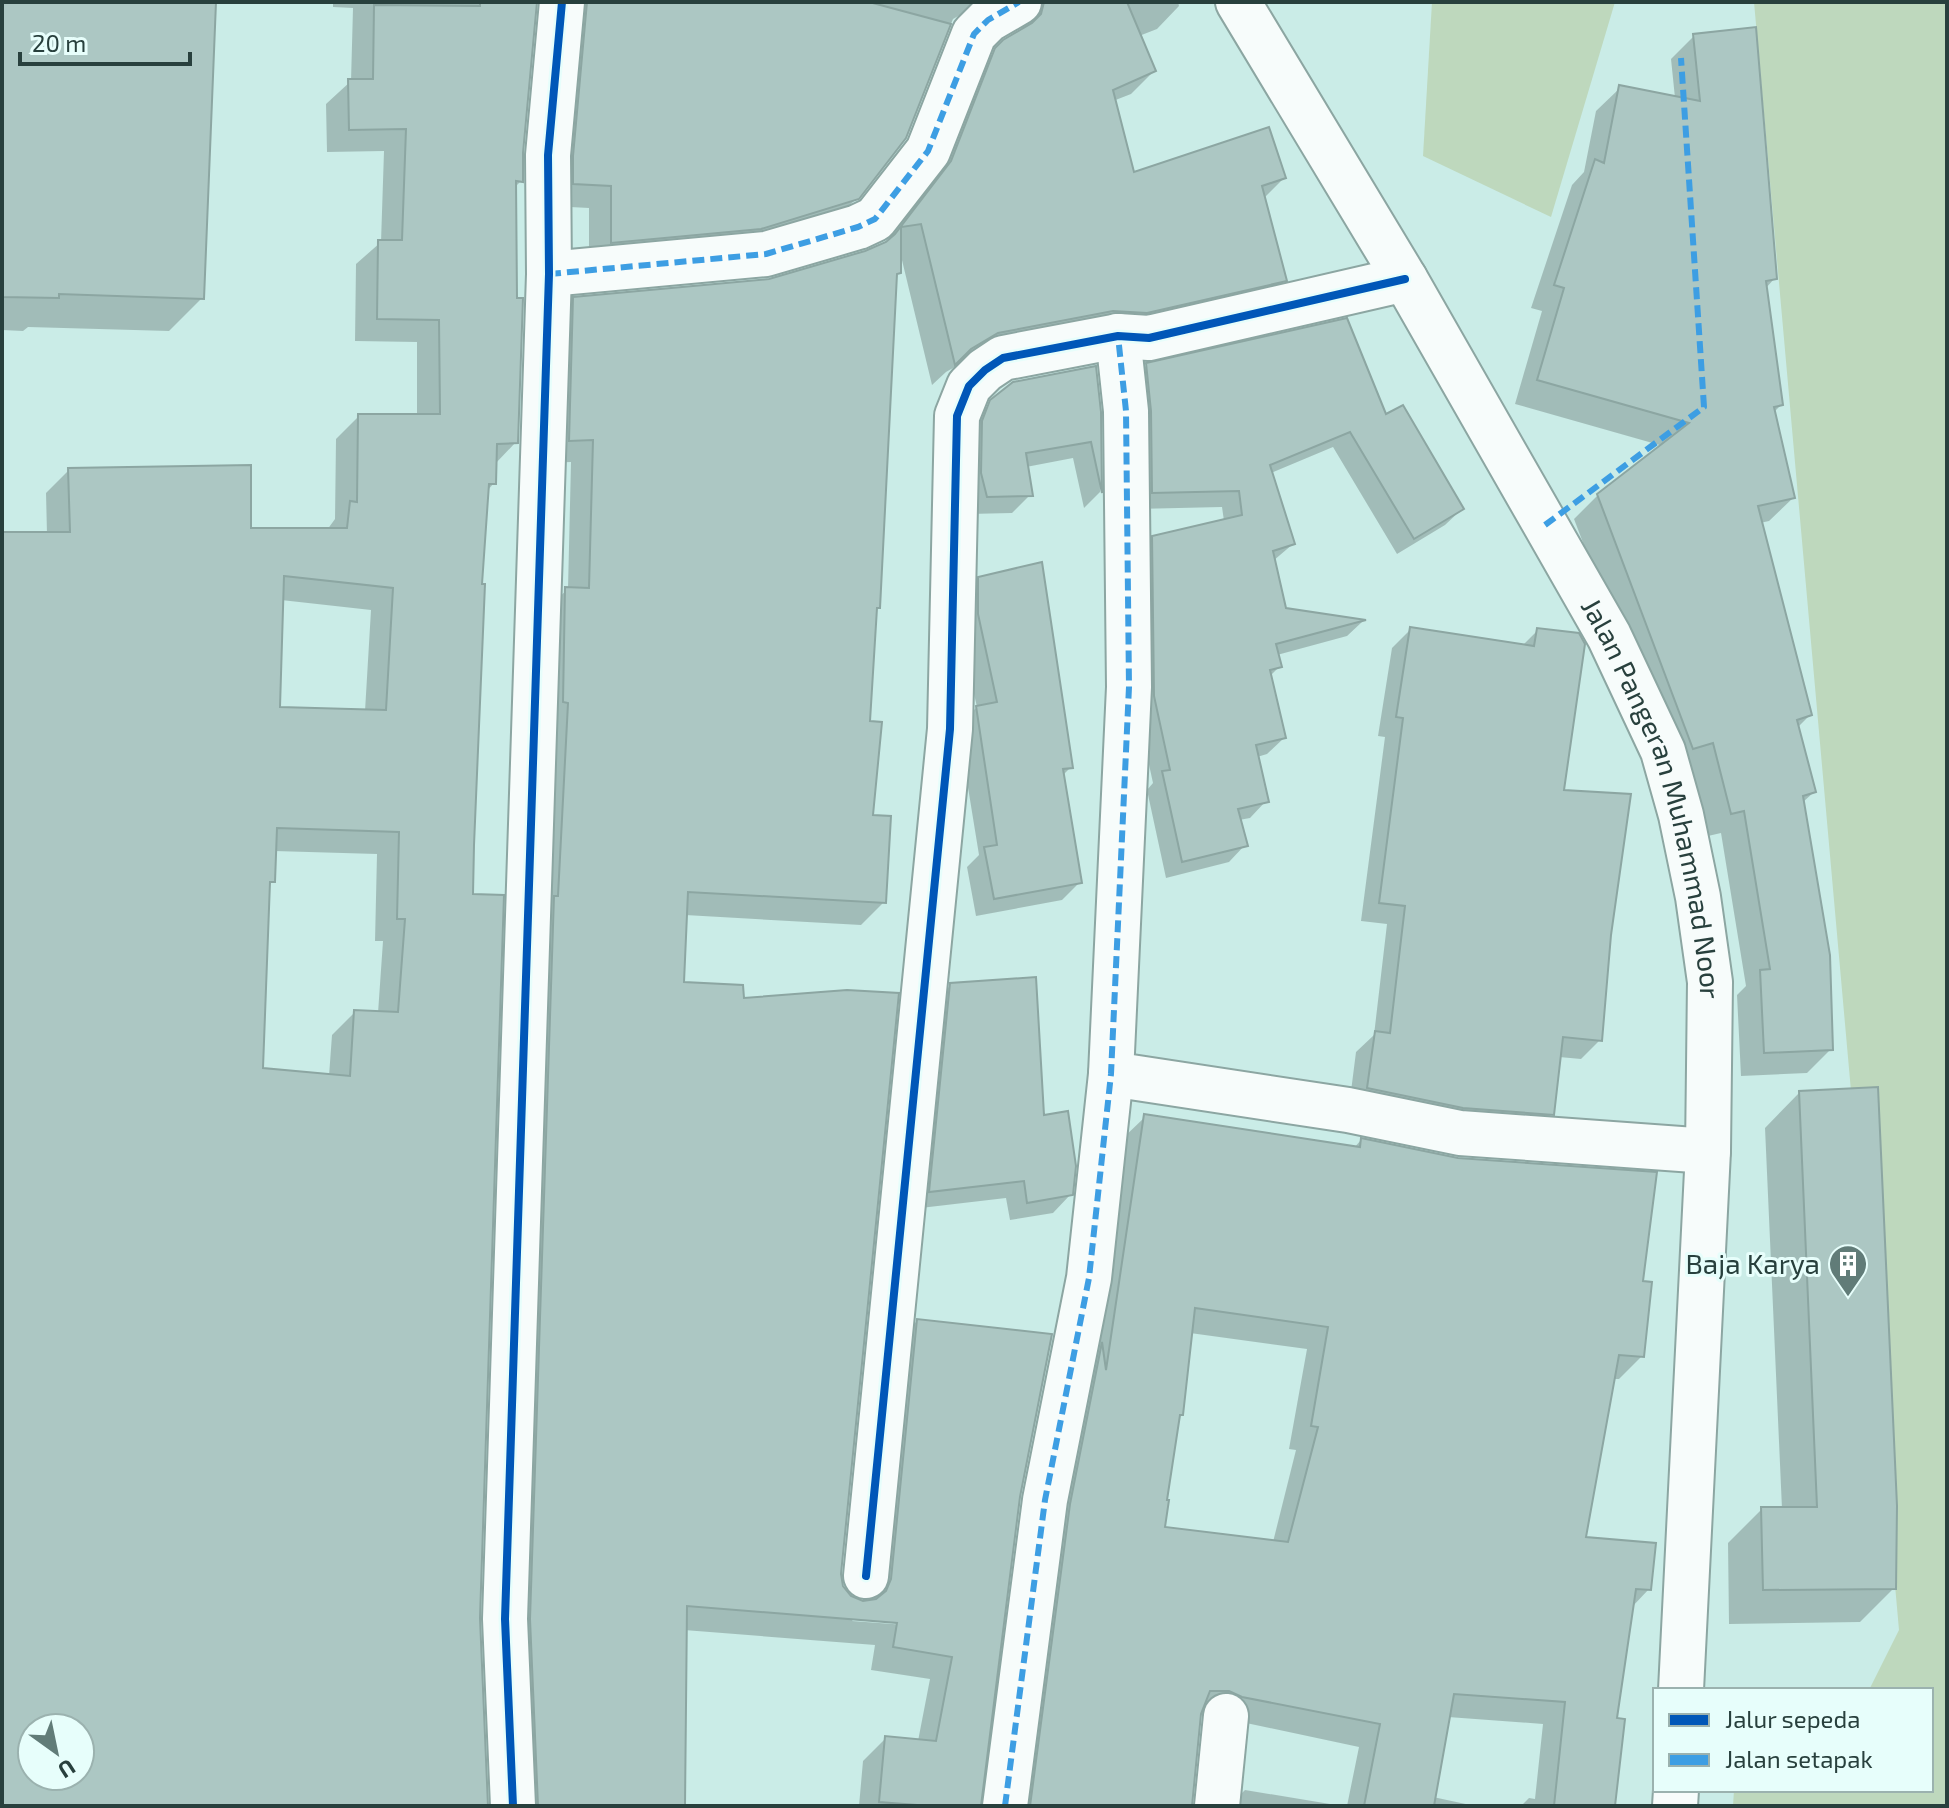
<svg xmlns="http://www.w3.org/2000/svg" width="1949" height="1808" font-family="'Exo 2',sans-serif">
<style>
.green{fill:#bed8bd}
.shadow{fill:#0003;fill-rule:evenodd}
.building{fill:#acc7c3;stroke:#8ca6a2;stroke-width:2;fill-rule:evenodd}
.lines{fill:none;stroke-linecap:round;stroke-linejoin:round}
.street-casing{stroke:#8ca6a2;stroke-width:48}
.secondary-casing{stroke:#8ca6a2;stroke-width:48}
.street{stroke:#f7fcfb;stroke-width:44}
.secondary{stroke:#f7fcfb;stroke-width:44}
.quiet{stroke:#3d9ee3;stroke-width:6;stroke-dasharray:12 6;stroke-linecap:butt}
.cycleway-casing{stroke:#e7fefb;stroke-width:13}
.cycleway{stroke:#0057b8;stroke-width:8}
.labels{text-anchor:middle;stroke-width:6;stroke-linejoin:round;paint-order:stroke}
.street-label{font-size:28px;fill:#28403d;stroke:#e7fefb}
.poi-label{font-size:28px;fill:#28403d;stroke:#e7fefb;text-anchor:end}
</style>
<rect width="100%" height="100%" fill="#caece7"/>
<!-- green -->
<g class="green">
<polygon points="1432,2 1615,2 1551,217 1423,156"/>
<polygon points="1754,2 1947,2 1947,1806 1733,1806 1734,1790 1931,1790 1931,1690 1869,1690 1899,1630"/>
</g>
<!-- shadow -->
<g class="shadow">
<polygon points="2,2 214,2 202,298 169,331 28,327 23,331 2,330"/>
<path d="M333,2H535L521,153V181L514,188L516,442L495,464L494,483L487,491L480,585L471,896L478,1620L486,1806H2V534H47L46,493L69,470L249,530H327L335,519L336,439L359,416H417V342L355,341L356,264L381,242L384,151L327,152L326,104L351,81L353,8L333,7ZM281,600L371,610L365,711L278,709ZM274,851L377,854L375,941H383L378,1013L355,1012L332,1035L329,1076L261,1070L268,886L273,881ZM32,1728H80V1776H32Z"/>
<polygon points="549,2 983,2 953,19 904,137 857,198 834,221 589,265 589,208 551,206"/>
<path d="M1007,2H1178L1179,6L1157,29L1139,36L1154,71L1131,94L1113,101L1132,175L1284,178L1263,199L1285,280L1262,303L974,356L946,372L932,385L901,256L899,273L895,277L868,723L871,817L884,902L861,925L685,915L682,984L841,1586L850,1597L869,1602L894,1344L917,1321L1018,1496L979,1806H859L863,1761L886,1738L918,1741L930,1679L871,1670L875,1645L684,1630L683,1806H515L543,612L568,589L571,462L547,463L551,322L574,299L769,281L866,253L884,244L926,191L973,73L997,50L1020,32L1022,27L1019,13ZM855,1617L907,1621L906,1625L852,1621Z"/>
<polygon points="1694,36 1775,278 1765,289 1781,405 1773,413 1793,498 1769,521 1760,523 1810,715 1797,728 1814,792 1802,803 1831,1049 1807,1073 1741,1076 1737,995 1746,986 1721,833 1708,836 1670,771 1574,519 1598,495 1663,446 1515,404 1542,311 1531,308 1572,185 1584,172 1596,111 1620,88 1675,98 1671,59"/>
<polygon points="1147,365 1385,417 1462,509 1445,525 1397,554 1333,447 1271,473 1293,544 1273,561 1285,610 1362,622 1347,636 1277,655 1280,666 1270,676 1284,738 1267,754 1257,757 1266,801 1250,818 1239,820 1245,845 1229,862 1166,878 1147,790 1153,783 1138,714 1136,554 1153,537 1224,521 1222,507 1136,509 1130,381"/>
<polygon points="992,402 1099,413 1100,492 1084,508 1073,458 1026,467 1030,495 1012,513 969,514 973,420"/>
<polygon points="979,578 1071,767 1062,776 1080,882 1062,900 976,916 967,867 979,855 958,726 977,707 960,633 961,597"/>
<polygon points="1411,629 1522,646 1538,630 1561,792 1609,935 1600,1040 1581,1059 1559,1057 1552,1114 1533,1133 1349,1107 1356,1052 1374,1035 1387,924 1361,921 1385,737 1378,736 1392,648"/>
<polygon points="951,985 1042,1118 1071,1194 1053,1213 1010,1220 1006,1198 912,1209 933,1003"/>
<polygon points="1799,1093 1894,1588 1860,1622 1729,1624 1728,1543 1762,1509 1782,1509 1765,1128"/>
<path d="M1145,1117L1354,1148L1361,1140L1641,1282L1642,1356L1619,1379H1613L1584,1539L1649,1589L1632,1607L1614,1720L1613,1805L1625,1806H1521L1529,1798L1535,1799L1543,1724L1448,1717L1433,1797L1475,1806H1347L1359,1747L1199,1713L1191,1806H1011L1122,1139ZM1190,1333L1307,1349L1289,1449L1296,1450L1273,1542L1163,1529L1177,1418L1181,1414Z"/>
<polygon points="1245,1790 1342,1806 1229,1806"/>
</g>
<!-- building -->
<g class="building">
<polygon points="2,2 216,2 204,299 59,294 59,298 2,297"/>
<path d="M480,2H537L523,153V182L516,181L517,298H523L518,443L497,444L496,484H489L482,584H485L474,845L473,894L504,895L480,1618L488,1806H2V532H70L68,468L251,465V528H347L350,501L357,502L358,414H440L439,320L377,319L378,240H402L406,129L349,130L348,79H373L374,5L480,6ZM284,576L393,588L386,710L280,707ZM277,828L399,832L397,919H405L398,1012L354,1010L350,1076L263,1068L270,882H275ZM32,1728H80V1776H32Z"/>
<polygon points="587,2 869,2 951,24 906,138 859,199 761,229 611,243 611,186 573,184 573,156"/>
<polygon points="1044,2 1127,2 1156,71 1113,90 1134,172 1269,127 1286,178 1262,186 1287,281 1147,313 1113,311 998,333 971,349 955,365 921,224 901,227 901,273 897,274 880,608 877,608 870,721 882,722 873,815 891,816 886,903 688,892 684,982 743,985 744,998 847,990 899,993 841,1574 843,1586 851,1596 863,1601 876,1599 886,1591 891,1579 917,1319 1052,1334 1020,1497 981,1806 930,1806 879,1802 885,1736 936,1741 952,1657 893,1647 897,1623 687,1606 685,1806 538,1806 530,1619 554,896 558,896 568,703 563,702 565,587 589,588 593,440 569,441 573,297 769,279 865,251 886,242 895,234 951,161 995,48 1003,40 1032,23 1041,14"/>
<polygon points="1756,27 1777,279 1766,281 1783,405 1774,407 1795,498 1758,506 1812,715 1797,720 1816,792 1803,796 1830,955 1833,1050 1764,1053 1760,970 1770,969 1744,811 1731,814 1713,743 1693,749 1597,494 1689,423 1537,380 1564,288 1554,285 1595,159 1604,163 1619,85 1700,101 1693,34"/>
<polygon points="1347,318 1386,414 1403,405 1464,509 1414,539 1350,432 1270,465 1295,544 1273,551 1286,608 1366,620 1276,644 1282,667 1270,670 1286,738 1256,745 1269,802 1238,809 1248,846 1182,862 1162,771 1170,770 1154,696 1152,536 1242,515 1239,491 1152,493 1151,411 1146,363"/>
<polygon points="1096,366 1101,412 1102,493 1091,442 1026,453 1033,496 987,497 981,473 982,421 990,400 1013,382"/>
<polygon points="1042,562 1073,768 1063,769 1082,883 994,899 984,847 997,845 976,706 997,702 978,614 978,577"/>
<polygon points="1410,627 1534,646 1537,628 1579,633 1585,644 1564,790 1631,794 1611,935 1602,1041 1563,1037 1554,1115 1463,1108 1367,1088 1375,1031 1390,1033 1405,906 1379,903 1403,718 1396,717"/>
<polygon points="1036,977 1044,1115 1068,1111 1076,1166 1073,1195 1027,1203 1024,1181 929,1192 950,983"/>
<polygon points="1878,1087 1897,1506 1896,1589 1763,1590 1761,1507 1817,1507 1799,1091"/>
<path d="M1144,1114L1360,1147L1361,1138L1458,1158L1657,1172L1643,1281L1652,1282L1644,1357L1619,1355L1586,1537L1656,1543L1651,1590L1636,1589L1617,1718L1625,1719L1615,1806H1554L1565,1702L1454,1694L1434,1806H1364L1380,1724L1242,1697L1229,1691H1210L1201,1714L1192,1806H1030L1070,1504L1102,1342L1106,1370ZM1195,1308L1328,1327L1311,1426L1318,1427L1288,1542L1165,1527L1169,1500H1167L1180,1415H1183Z"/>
</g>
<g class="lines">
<!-- street casing -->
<g class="street-casing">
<g id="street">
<polyline points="549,274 766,254 858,227 875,219 928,151 974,34 988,20 1019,2"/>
<polyline points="1111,1074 1348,1110 1460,1133 1708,1151"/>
<polyline points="866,1576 950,729 957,416 969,386 985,370 1003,358 1118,336 1149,338 1405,279"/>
<polyline points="513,1806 505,1619 549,274 548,155 562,2"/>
<polyline points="1005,1806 1045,1500 1089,1278 1111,1074 1129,687 1126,411 1118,336"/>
<polyline points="1217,1806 1226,1716"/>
</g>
</g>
<!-- secondary casing -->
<g class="secondary-casing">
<g id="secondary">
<path id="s1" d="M1238,2L1405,279L1609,636L1663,751L1681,815L1698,897L1710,982L1708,1151L1681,1690"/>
<polyline points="1675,1806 1676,1790"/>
</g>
</g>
<!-- street -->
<use href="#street" class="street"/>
<!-- secondary -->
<use href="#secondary" class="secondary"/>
<!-- quiet -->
<g class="quiet">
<polyline points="549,274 766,254 858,227 875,219 928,151 974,34 988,20 1019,2"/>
<polyline points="1545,525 1704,407 1681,58"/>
<polyline points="1005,1806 1045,1500 1089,1278 1111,1074 1129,687 1126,411 1118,336"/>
</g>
<!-- cycleway casing -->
<g class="cycleway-casing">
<g id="cycleway">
<polyline points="866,1576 950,729 957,416 969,386 985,370 1003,358 1118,336 1149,338 1405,279"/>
<polyline points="513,1806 505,1619 549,274 548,155 562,2"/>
</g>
</g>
<!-- cycleway -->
<use href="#cycleway" class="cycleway"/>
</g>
<!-- icons -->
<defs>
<g id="building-pin" transform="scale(2)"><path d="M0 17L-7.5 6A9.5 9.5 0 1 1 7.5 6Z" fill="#617c78" stroke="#e7fefb"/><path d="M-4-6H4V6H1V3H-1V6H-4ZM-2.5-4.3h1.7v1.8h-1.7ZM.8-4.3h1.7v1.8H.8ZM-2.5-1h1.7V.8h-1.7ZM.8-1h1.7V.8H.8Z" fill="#fff"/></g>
</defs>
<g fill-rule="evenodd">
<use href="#building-pin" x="1848" y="1264"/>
</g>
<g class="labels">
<!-- street labels -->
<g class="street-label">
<text dy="10" stroke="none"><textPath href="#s1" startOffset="904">Jalan Pangeran Muhammad Noor</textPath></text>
</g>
<!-- poi labels -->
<g class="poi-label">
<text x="1820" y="1274">Baja Karya</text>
</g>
</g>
<!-- border -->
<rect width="1949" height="1808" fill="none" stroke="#28403d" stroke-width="8"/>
<!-- legend -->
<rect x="1653" y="1688" width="280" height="104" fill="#e7fefb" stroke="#9bb2af" stroke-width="2"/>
<rect x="1669" y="1714" width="40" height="12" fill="#0057b8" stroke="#9bb2af" stroke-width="2"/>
<text x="1725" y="1728" font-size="24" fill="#28403d">Jalur sepeda</text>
<rect x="1669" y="1754" width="40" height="12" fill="#3d9ee3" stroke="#9bb2af" stroke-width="2"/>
<text x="1725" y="1768" font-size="24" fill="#28403d">Jalan setapak</text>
<!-- north arrow -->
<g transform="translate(56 1752) rotate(147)"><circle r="38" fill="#e7fefb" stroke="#9bb2af" stroke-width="2"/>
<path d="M0-6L14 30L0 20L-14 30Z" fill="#617c78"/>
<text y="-12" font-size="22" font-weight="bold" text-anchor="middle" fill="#28403d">U</text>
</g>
<!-- scale -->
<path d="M20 52v12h170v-12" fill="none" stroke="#28403d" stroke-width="4"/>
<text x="32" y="52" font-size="24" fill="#28403d" stroke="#e7fefb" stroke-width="6" paint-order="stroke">20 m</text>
</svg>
